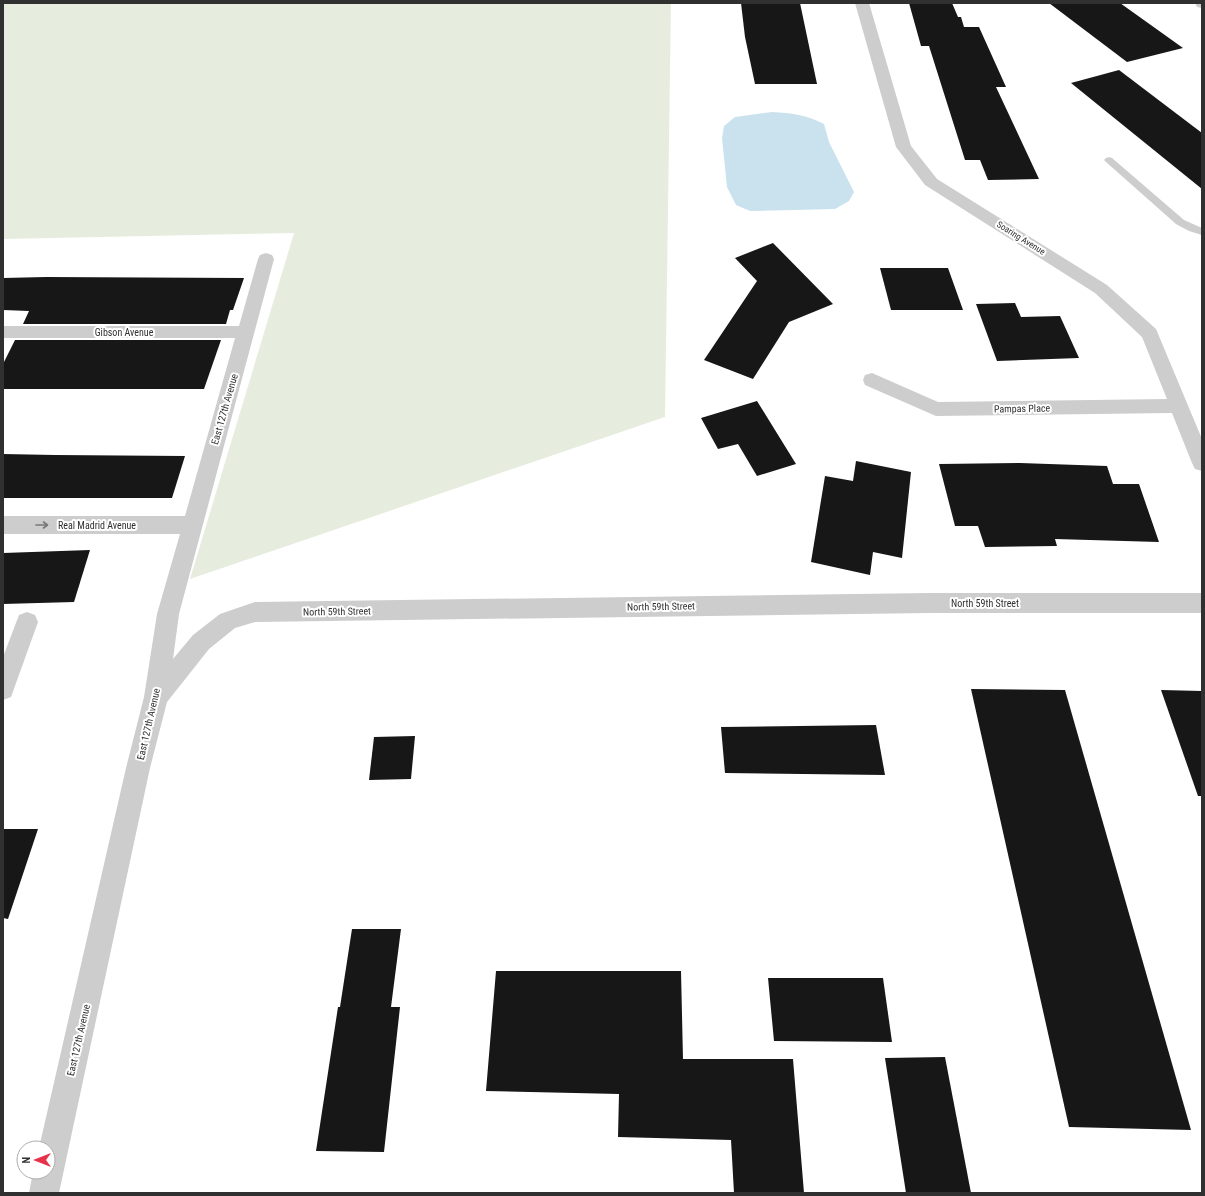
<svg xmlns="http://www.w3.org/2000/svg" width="1205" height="1196" font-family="'Roboto Condensed',sans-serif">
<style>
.green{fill:#e7edde}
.water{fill:#cae2ed}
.building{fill:#171717}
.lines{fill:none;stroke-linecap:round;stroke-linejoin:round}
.lane{fill:#cdcdcd;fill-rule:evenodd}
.street{fill:#cdcdcd;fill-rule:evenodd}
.oneway{stroke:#777}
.labels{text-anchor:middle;stroke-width:4;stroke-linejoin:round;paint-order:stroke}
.far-street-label{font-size:9px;fill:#303030;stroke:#fff}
.street-label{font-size:10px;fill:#303030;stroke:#fff}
</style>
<rect width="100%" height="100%" fill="#fff"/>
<!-- green -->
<polygon class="green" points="3,3 671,3 665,417 190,579 294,233 3,239"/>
<!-- water -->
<path class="water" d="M772,112C791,113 807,115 824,124L829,142L854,192L849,201L835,209L750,211L736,205L727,187L722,138L724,126L735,117Z"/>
<!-- building -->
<g class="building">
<polygon points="741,3 800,3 817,84 755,84 745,37"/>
<polygon points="909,3 952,3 958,17 961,17 964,27 979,27 1006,87 996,87 1039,179 988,180 980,160 965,160 929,46 921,46"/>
<polygon points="1049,3 1120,3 1183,48 1127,62"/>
<polygon points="1119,70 1202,133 1202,189 1071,83"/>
<polygon points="773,243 833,304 789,322 753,379 704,360 757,281 735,258"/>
<polygon points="880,268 948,268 963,310 891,310"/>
<polygon points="3,278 46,277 244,278 233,310 230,310 226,324 23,324 29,311 3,310"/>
<polygon points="1015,303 1021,317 1060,316 1079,358 997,361 976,304"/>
<polygon points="15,340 221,340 204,389 3,389 3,364"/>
<polygon points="757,401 796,464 757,476 738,444 718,449 701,418"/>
<polygon points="3,454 55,455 185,456 172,498 3,498"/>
<polygon points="856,461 911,472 902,558 873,552 870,575 811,562 825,476 853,481"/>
<polygon points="1020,463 1107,466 1113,484 1139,484 1159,542 1055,539 1057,546 985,547 978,526 955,526 939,464"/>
<polygon points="90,550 74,602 3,604 3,553"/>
<polygon points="971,689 1065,690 1191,1130 1069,1127"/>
<polygon points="1161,690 1202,691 1202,796 1198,796"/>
<polygon points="876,725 885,775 725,773 721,727"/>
<polygon points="415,736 411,779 369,780 374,737"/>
<polygon points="3,829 38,829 8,919 3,918"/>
<polygon points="352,929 401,929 391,1007 400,1007 384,1152 316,1151 338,1007 340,1007"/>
<polygon points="496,971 681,971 683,1059 793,1059 804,1193 734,1193 731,1140 618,1137 619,1094 486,1091"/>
<polygon points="768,978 883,978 892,1042 774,1041"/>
<polygon points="945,1057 971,1193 906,1193 885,1058"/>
</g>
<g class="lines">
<!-- lane -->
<polygon class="lane" points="1109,157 1112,158 1184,220 1202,228 1202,235 1189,231 1176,224 1106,162 1104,160 1106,158"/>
<!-- street -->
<g class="street">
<polygon points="855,3 869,3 911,146 937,179 1107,285 1156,329 1202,439 1202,471 1195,469 1192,463 1172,413 936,416 865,385 863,380 865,375 872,373 938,402 1167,399 1142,337 1095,293 925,185 896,147"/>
<polygon points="1195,3 1202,3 1202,8 1197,7"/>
<polygon points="266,253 272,255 274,259 179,614 173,659 193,635 220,614 255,602 930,593 1202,593 1202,613 930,613 255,622 235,628 209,649 167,702 150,768 59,1193 29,1193 33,1172 48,1172 48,1148 39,1148 126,768 144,697 157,614 180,534 3,534 3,516 185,516 235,338 3,338 3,326 239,326 258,259 260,255"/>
<polygon points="27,612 35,615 38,622 11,697 3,700 3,657 19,615"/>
</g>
</g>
<!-- one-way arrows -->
<defs><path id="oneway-shaft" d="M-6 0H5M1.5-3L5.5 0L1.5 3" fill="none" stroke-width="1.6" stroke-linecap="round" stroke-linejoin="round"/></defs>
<use class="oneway" href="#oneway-shaft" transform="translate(42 525)"/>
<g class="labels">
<!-- far-street labels -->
<g class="far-street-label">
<text transform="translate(1021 238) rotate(32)" y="3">Soaring Avenue</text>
</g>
<!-- street labels -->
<g class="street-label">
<text x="124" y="336">Gibson Avenue</text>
<text transform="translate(1022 408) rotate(-1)" y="4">Pampas Place</text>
<text transform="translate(224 409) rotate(-74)" y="4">East 127th Avenue</text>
<text x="97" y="529">Real Madrid Avenue</text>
<text x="985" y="607">North 59th Street</text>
<text transform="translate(661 606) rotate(-1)" y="4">North 59th Street</text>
<text transform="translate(337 611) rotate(-1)" y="4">North 59th Street</text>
<text transform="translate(148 724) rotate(-77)" y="4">East 127th Avenue</text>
<text transform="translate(78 1040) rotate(-77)" y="4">East 127th Avenue</text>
</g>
</g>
<!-- border -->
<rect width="1205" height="1196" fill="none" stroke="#303030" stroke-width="8"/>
<!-- north arrow -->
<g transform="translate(36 1160) rotate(270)"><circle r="19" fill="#ffffff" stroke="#acacac"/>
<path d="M0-3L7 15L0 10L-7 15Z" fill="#e8314b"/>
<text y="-6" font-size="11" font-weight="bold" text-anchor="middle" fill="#303030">N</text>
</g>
</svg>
